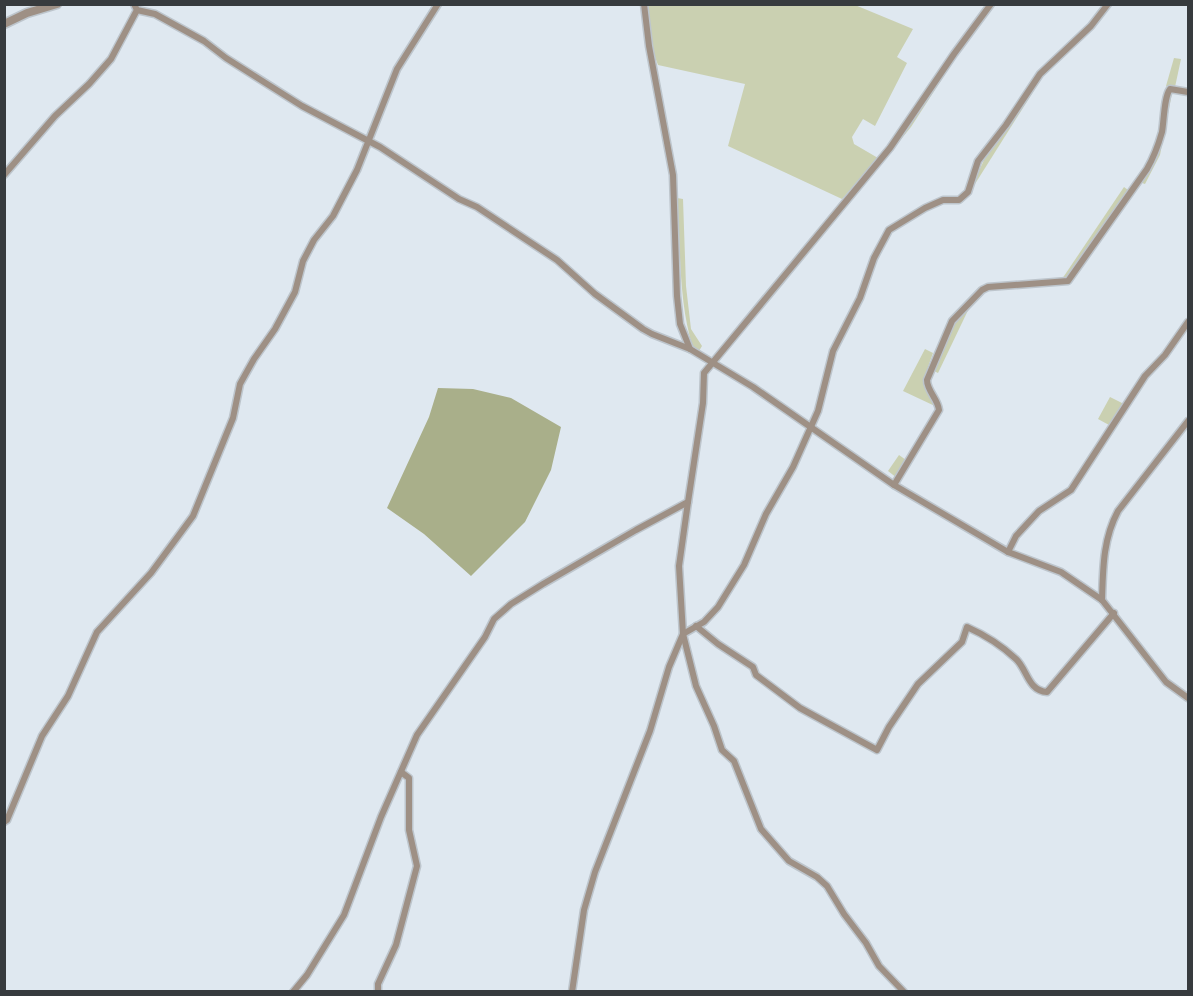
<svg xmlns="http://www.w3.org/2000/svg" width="1193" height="996" font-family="Figtree,sans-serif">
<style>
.green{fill:#cad0b1}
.forest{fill:#a9af8a}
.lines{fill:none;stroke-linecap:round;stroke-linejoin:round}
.minor-casing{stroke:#bdc5cc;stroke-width:9}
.tertiary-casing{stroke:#bdc5cc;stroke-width:11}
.minor{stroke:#9e9085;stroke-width:6}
.tertiary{stroke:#9e9085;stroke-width:8}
</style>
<rect width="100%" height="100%" fill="#dfe8f0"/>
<!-- green -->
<g class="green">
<polygon points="768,4 773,6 773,4 855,5 913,29 897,57 907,63 875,126 863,119 852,137 854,144 878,158 842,199 728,146 745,84 658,65 651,46 645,5"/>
<polygon points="960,51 911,127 804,258 909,126 951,60"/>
<polygon points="1174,58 1181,59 1175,87 1166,86"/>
<polygon points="1039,81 1040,81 968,195 984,160"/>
<polygon points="1172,90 1188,94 1188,95 1178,92 1172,93 1160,155 1145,184 1142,183 1103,237 1148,170"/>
<polygon points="1124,187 1128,190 1069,277 1062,279"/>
<path d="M677,198L683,199L686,286L691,329L702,346L699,351L693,348C678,300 681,248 677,198Z"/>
<polygon points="972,302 938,373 934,371 954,322"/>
<path d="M925,349L933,353C923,381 921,381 937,407L903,391Z"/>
<polygon points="1110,397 1124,404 1109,425 1098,419"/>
<polygon points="899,455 906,460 897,478 888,471"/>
</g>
<!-- forest -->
<polygon class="forest" points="438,388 473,389 511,398 561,427 551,470 525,522 471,576 424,534 387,508 429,417"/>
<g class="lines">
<!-- minor casing -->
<g class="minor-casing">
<g id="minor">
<polyline points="134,4 137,10 155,14 204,41 226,58 302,106 380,147 459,199 477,207 557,260 595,294 643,329 652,334 690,349 753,387 894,485 1008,552 1061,572 1102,600 1166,682 1188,698"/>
<polyline points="644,4 649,46 673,175 677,296 680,324 690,349"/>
<polyline points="4,175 55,116 89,84 111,59 137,10"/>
<path d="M894,485L939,410C938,399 927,391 927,380L952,321L982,290L988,287L1068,281L1147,169C1154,157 1158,146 1162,132C1164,121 1164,97 1170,89L1188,92"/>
<polyline points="688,502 679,566 683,634 696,686 714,726 722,750 734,761 761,829 789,861 817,877 827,886 844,914 866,943 879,966 904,992"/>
<polyline points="1008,552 1016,536 1039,511 1071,490 1145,376 1165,355 1188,322"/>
<path d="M1102,600C1103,568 1103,539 1118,511L1188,421"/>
<path d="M696,626L718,644L753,667L756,675L800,708L877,750L889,727L918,684L962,642L967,627C985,635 1001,645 1016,659C1027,669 1028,691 1047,692L1114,613"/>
<polyline points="4,822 7,820 42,736 68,696 97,632 151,573 193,516 233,418 240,384 254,359 275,329 295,292 303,261 314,240 333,216 357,170 397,69 438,4"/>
<polyline points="293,992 307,975 344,915 381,817 417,735 485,637 494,619 511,604 543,584 636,530 688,502 703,403 704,373 890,148 954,54 991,4"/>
<polyline points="378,992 378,984 396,945 417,866 409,830 409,778 401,772"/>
<polyline points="572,992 584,910 595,872 650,731 669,667 683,634 704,622 718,607 744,565 766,514 793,467 818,411 833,351 860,298 874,258 889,230 925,208 943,200 959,200 968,192 978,161 1006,125 1040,74 1091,26 1108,4"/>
</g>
</g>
<!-- tertiary casing -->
<g class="tertiary-casing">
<polyline id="tertiary" points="4,24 27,13 57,4"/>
</g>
<!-- minor -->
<use href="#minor" class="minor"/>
<!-- tertiary -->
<use href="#tertiary" class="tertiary"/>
</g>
<!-- border -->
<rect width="1193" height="996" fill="none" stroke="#373b3e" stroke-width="12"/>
</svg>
